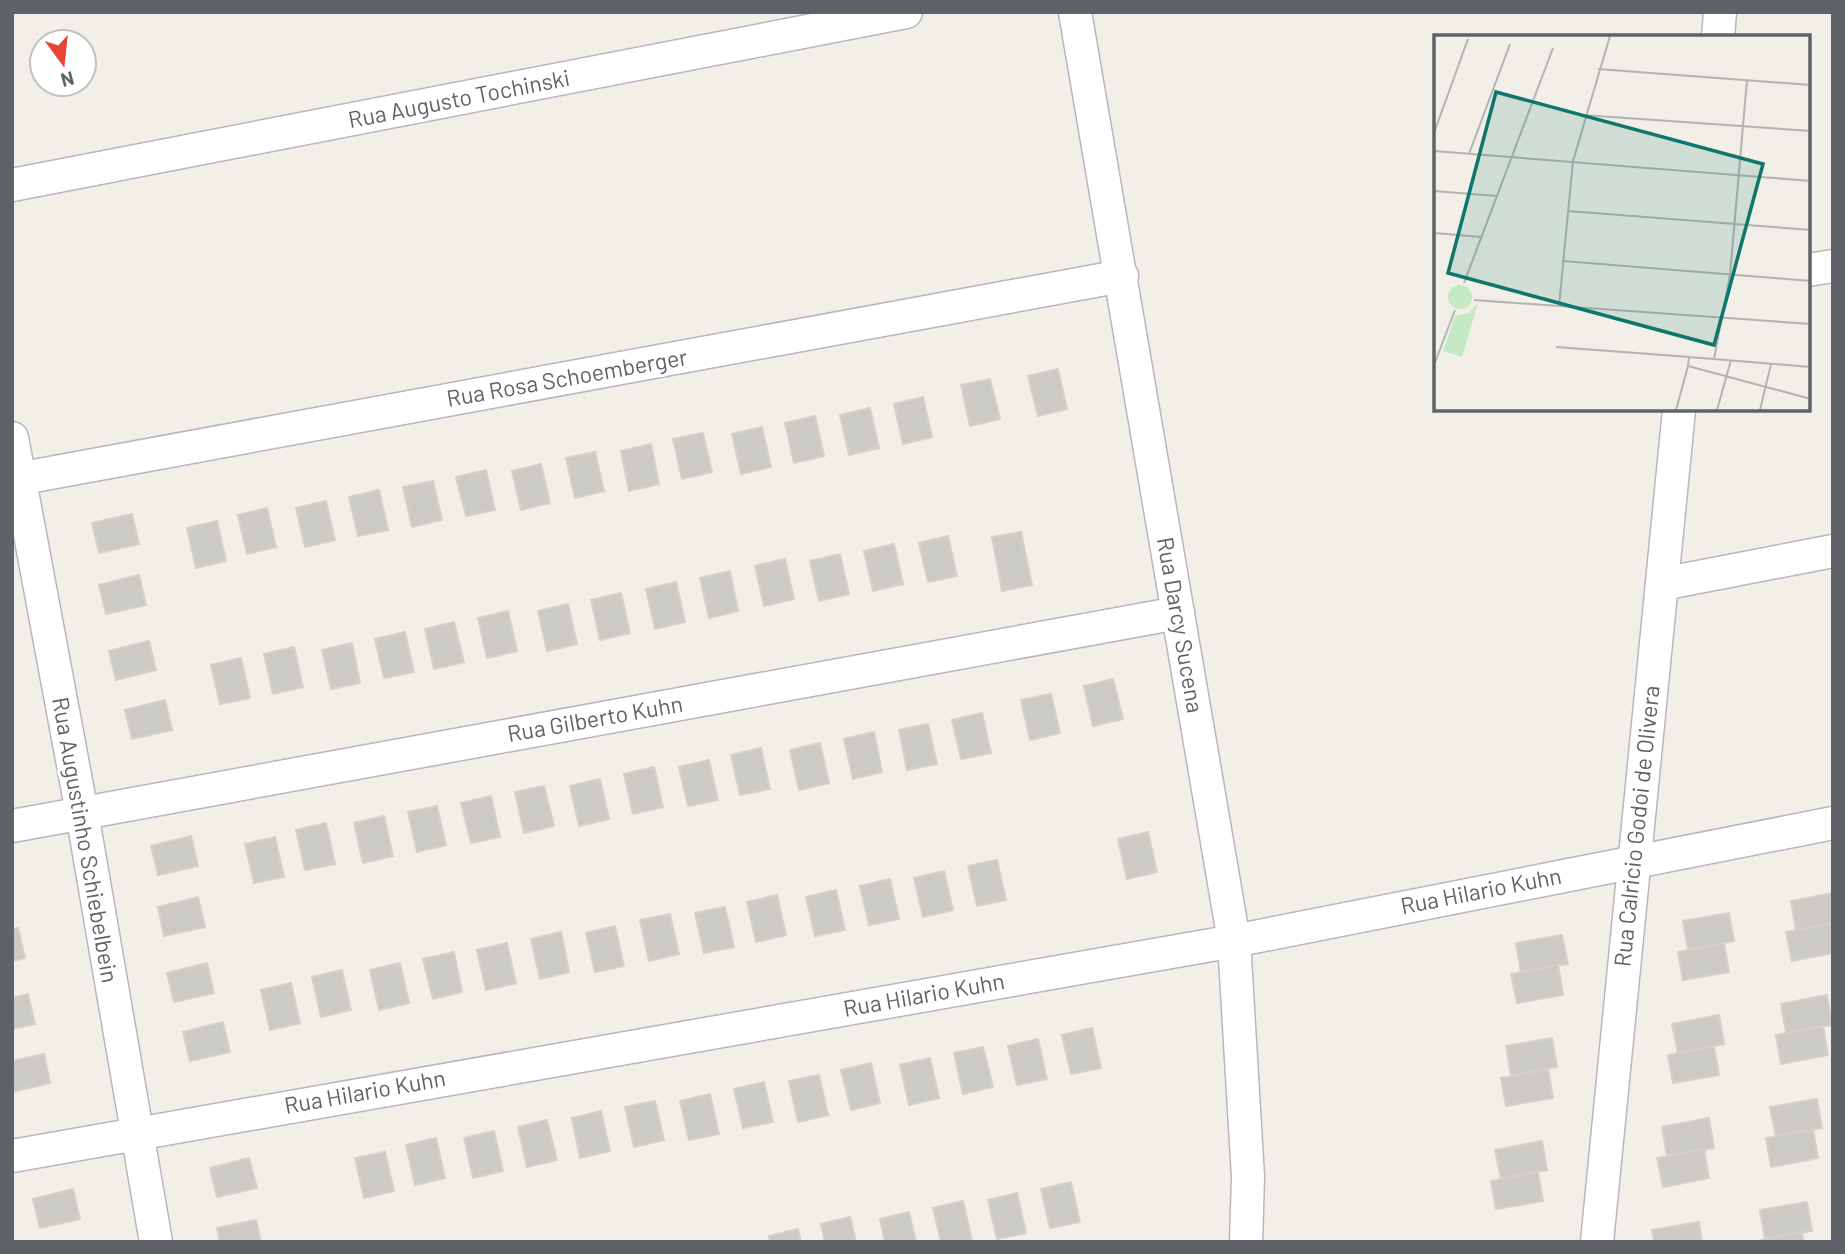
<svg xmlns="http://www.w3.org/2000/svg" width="1845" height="1254" font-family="Barlow,sans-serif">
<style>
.building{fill:#cccac5;stroke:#d6d1c6;stroke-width:2}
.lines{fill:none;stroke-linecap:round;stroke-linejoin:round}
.minor-casing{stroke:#b5b8bc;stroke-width:35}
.minor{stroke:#fff;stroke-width:32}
.labels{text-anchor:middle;stroke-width:6;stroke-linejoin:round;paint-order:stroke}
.street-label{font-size:23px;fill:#5f6368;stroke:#fff}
.inset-road{fill:none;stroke:#b3b3b1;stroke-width:2}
.view{fill:#0f766e;fill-opacity:0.15;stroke:#0f766e;stroke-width:3.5}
.inset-edge{fill:none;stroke:#5f6368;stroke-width:3.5}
</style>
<rect width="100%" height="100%" fill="#f1efe8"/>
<!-- building -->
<g class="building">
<polygon points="1058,369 1067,409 1038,416 1028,376"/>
<polygon points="990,379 1000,419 970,426 961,385"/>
<polygon points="923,397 932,437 903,444 894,404"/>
<polygon points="870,408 879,448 849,455 840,415"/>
<polygon points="815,416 824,456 794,463 785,423"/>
<polygon points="762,427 771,467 741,474 732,434"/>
<polygon points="703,433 712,472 682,479 673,439"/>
<polygon points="651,444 659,484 629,491 621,451"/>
<polygon points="595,452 604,491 575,498 566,458"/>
<polygon points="541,464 550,503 521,510 512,471"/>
<polygon points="486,470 495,510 466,516 456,477"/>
<polygon points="433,481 442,520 412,527 403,487"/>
<polygon points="379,490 388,530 358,536 349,497"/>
<polygon points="326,501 335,540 305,547 296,508"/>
<polygon points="267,508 276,547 247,554 238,515"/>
<polygon points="132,514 139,544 99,553 92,523"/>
<polygon points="217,521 226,561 196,568 187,528"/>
<polygon points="1021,532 1032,585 1002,591 992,537"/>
<polygon points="948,536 957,576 928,582 919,543"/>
<polygon points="894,544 903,584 873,591 864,551"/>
<polygon points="840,554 849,594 819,601 810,561"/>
<polygon points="785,559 794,599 764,606 755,566"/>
<polygon points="730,571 738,611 709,618 700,578"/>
<polygon points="139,575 146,605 106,614 99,585"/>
<polygon points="676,582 685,622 655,629 646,589"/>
<polygon points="621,593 630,633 600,640 591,600"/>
<polygon points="568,604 577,644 547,651 538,611"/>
<polygon points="508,611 517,651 487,658 478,618"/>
<polygon points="454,622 464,662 434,669 425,629"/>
<polygon points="405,632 414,672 384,678 375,639"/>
<polygon points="149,641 156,670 116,680 109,651"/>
<polygon points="352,643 360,683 331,689 322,650"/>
<polygon points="294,647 303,687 273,694 264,654"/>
<polygon points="241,658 250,698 220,704 211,665"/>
<polygon points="1113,679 1123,719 1093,726 1084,686"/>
<polygon points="1051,694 1060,733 1030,740 1021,700"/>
<polygon points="165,700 172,730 132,739 125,710"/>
<polygon points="982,713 991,753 961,759 952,720"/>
<polygon points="928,724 937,764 907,770 899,730"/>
<polygon points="874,732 882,772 853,779 844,739"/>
<polygon points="820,743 829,783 799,790 790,750"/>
<polygon points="761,748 770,789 740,795 731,755"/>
<polygon points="709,760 718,800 688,806 679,767"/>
<polygon points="654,767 663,807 633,814 624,774"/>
<polygon points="600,779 609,819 579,826 570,786"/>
<polygon points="544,786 554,826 524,833 515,792"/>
<polygon points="491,796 500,837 471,843 461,803"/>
<polygon points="437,806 446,845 417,852 408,812"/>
<polygon points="384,816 393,856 363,863 354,823"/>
<polygon points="326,823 335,864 305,870 296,830"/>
<polygon points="1148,832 1157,872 1127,879 1118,839"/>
<polygon points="191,836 198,866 158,875 151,846"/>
<polygon points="275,837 284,877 254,883 245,844"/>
<polygon points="997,860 1006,900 977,906 968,866"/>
<polygon points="944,871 953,910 923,917 914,878"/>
<polygon points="890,879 899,919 869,925 860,886"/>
<polygon points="836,890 845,930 815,936 806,897"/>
<polygon points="1833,893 1833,923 1796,930 1791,901"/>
<polygon points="777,895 786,935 756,942 747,902"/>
<polygon points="198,897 205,927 164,936 158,907"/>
<polygon points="725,907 734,947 704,953 695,913"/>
<polygon points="1729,913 1734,941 1688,950 1683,921"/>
<polygon points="670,914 679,954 649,961 640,920"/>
<polygon points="1833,923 1833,953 1792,961 1786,932"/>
<polygon points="615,926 624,966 595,972 586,933"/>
<polygon points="18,928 25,958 12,961 12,930"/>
<polygon points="561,932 569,972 540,979 531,939"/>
<polygon points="1562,935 1568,964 1521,972 1516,943"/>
<polygon points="507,943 516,983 486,990 477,950"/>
<polygon points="1724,943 1729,972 1683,980 1678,952"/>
<polygon points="454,952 462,992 433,999 423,959"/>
<polygon points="207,963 214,993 174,1002 167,973"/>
<polygon points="400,963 409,1003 379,1010 370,970"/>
<polygon points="1558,965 1563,995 1517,1003 1511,974"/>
<polygon points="342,970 351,1010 321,1017 312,977"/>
<polygon points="291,983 300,1023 270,1030 261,990"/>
<polygon points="28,994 35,1024 12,1029 12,998"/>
<polygon points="1827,995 1832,1025 1786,1033 1781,1004"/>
<polygon points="1719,1015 1724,1044 1678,1053 1672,1024"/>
<polygon points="223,1022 230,1052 190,1061 183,1032"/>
<polygon points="1823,1026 1828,1055 1781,1064 1776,1035"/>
<polygon points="1092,1028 1101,1068 1071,1074 1062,1035"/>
<polygon points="1552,1038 1557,1067 1511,1075 1506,1046"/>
<polygon points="1038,1039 1047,1079 1017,1085 1008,1046"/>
<polygon points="1714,1046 1719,1075 1673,1083 1668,1055"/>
<polygon points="983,1047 993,1087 963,1094 954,1053"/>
<polygon points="44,1054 50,1083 12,1092 12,1061"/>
<polygon points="930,1058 939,1098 909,1105 900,1065"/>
<polygon points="871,1063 880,1103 851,1110 841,1070"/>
<polygon points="1548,1069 1553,1098 1506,1106 1501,1078"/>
<polygon points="819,1075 828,1115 798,1122 789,1081"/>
<polygon points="764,1082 773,1122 743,1128 734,1089"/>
<polygon points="710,1094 719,1134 689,1140 680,1101"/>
<polygon points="1817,1099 1822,1128 1776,1136 1770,1107"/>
<polygon points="655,1101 664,1140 634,1147 625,1107"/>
<polygon points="601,1111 610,1151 580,1158 572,1118"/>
<polygon points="1709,1118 1714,1148 1667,1156 1662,1127"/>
<polygon points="547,1120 557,1160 527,1167 518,1127"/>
<polygon points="1813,1129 1818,1158 1771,1167 1766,1138"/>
<polygon points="494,1131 503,1171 473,1178 464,1138"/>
<polygon points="436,1138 445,1178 415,1185 406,1145"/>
<polygon points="1542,1141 1547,1170 1501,1179 1495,1150"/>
<polygon points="1704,1149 1709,1178 1663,1187 1657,1158"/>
<polygon points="385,1152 394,1191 364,1198 355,1158"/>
<polygon points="249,1158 257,1188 217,1197 210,1168"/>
<polygon points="1538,1172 1543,1201 1496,1209 1491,1181"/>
<polygon points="1071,1182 1080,1222 1050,1228 1041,1189"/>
<polygon points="73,1189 80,1219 40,1228 33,1199"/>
<polygon points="1017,1193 1026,1233 997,1239 988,1200"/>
<polygon points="963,1201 972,1241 941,1242 933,1208"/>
<polygon points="1807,1202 1812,1231 1765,1239 1760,1210"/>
<polygon points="909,1212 916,1242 885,1242 880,1219"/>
<polygon points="850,1217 856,1242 825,1242 821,1224"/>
<polygon points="256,1220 261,1242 220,1242 217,1228"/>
<polygon points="1699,1222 1702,1242 1654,1242 1652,1230"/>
<polygon points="798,1229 801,1242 770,1242 769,1236"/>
<polygon points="1802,1232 1804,1242 1756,1242 1765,1239"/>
</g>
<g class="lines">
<!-- minor casing -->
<g class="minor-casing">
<g id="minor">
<polyline points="1075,12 1234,941 1248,1177 1246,1242"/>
<polyline points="1718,37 1720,12"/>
<polyline points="12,185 906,12"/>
<polyline points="1808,270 1833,266"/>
<polyline points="12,438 82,813 156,1242"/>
<polyline points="12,480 1122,276"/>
<polyline points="1662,584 1833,551"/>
<polyline points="12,826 1178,613"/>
<polyline points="12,1156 1234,941 1833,823"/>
<polyline points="1597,1242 1679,410"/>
</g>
</g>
<!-- minor -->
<use href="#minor" class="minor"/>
</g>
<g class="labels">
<!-- street labels -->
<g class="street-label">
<text transform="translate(459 99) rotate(-11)" y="8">Rua Augusto Tochinski</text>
<text transform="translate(567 378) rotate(-10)" y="8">Rua Rosa Schoemberger</text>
<text transform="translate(1180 625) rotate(80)" y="8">Rua Darcy Sucena</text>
<text transform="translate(595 719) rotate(-10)" y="8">Rua Gilberto Kuhn</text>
<text transform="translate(1637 826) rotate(-84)" y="8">Rua Calricio Godoi de Olivera</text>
<text transform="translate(85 840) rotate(80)" y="8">Rua Augustinho Schiebelbein</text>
<text transform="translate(1481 891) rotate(-11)" y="8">Rua Hilario Kuhn</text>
<text transform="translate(924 995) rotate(-10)" y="8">Rua Hilario Kuhn</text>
<text transform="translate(365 1092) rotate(-10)" y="8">Rua Hilario Kuhn</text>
</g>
</g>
<!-- overview -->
<g transform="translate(1434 35)">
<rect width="376" height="376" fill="#f1efe8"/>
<path d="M14 262a12 12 0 1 1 24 0a12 12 0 1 1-24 0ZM44,268L28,322L9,316L21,281L34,278Z" fill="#c5e8c5"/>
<path class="inset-road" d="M164,34L377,50M149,80L377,96M0,98L34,4M0,116L377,146M35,119L76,9M0,156L63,161M134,176L377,195M0,198L47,202M129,226L377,246M30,248L119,13M40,265L377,289M125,271L139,126L176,1M122,312L255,322L254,331L377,364M255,322L377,332M280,324L296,240L313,45M0,330L21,275M242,375L254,331M283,375L297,325M326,375L337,329"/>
<path class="view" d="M62,57L329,129L280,310L14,238Z"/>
<rect width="376" height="376" class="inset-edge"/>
</g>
<!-- border -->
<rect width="1845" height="1254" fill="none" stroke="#5f6368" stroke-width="28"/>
<!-- north arrow -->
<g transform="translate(63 63) rotate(165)"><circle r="33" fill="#ffffff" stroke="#bfc1c3" stroke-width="2"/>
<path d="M0-5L12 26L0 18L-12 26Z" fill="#ea4335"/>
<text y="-10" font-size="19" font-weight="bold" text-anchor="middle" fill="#5f6368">N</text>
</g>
</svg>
